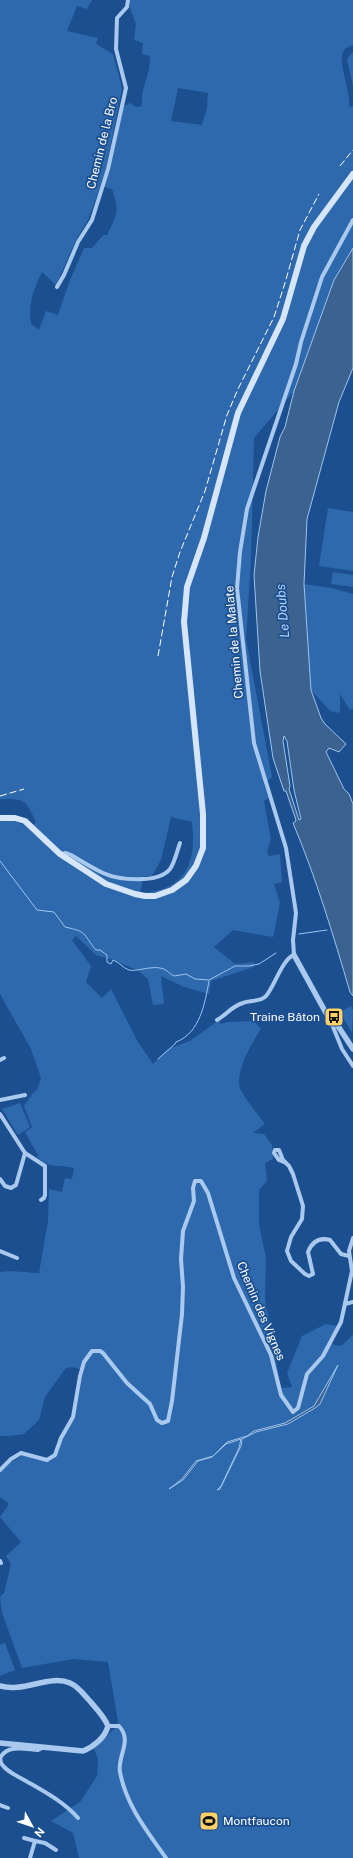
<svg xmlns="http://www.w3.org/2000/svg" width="353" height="1858" font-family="'Public Sans',sans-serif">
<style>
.green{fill:#2e69ad;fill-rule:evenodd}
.water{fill:#3c6290;stroke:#9cc4f0;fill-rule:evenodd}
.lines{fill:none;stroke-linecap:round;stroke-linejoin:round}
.stream{stroke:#9cc4f0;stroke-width:1}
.minor{stroke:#a9c9ee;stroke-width:4}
.tertiary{stroke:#a9c9ee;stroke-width:5.5}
.secondary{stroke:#d6e6fa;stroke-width:6}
.rail{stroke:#fff;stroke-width:1;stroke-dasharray:7 3;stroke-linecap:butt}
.labels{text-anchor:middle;stroke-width:3.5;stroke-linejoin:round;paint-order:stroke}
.street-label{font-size:12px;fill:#fff;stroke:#1b4f8f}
.poi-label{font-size:12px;fill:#fff;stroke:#1b4f8f;text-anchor:end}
.water-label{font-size:13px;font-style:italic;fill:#b5d3f5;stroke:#1b4f8f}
</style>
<rect width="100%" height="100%" fill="#1b4f8f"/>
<!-- green -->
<g class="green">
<path d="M0,0H92L87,9L77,6L67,31L98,38L96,44L113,54L122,88L105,173L88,220L76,240L56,285L42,272C33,291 28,303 31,324L39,330L46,311L58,315L68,285L84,248H92L103,235H107C117,214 120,212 112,189L104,187L109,172L124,106L130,103L136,107L142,106V94L149,69L150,56L142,54L143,43L134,40L136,24L130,8V0H353V45C351,46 346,47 345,49C335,58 352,93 349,107L353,106V247L334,280L294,391L254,438L251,561L246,639L272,777L264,785L269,798L264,801L271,839L267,852L269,856L280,854L282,882L274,884L280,903L273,937L233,930L214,947L235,964L254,962V967L211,981L209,994L184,987L161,976L164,1004L153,1005L148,979L137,970L113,960L96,955L76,936L72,940L91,966L86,982L102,998L111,989L138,1042L153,1064L168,1049L190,1041L219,1020L221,1024L228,1022L254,1021L261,1029C252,1042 233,1075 241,1090C247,1102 257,1113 265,1124L253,1133L264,1134L272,1145L273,1159L265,1163L267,1181L259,1190V1225L266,1258L265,1298L281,1388L292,1387L287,1373L302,1336L326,1324L338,1326L331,1344L341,1346L353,1335V1858H79L73,1833L51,1821L80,1802L97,1776L98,1759L94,1749L114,1729L118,1722L108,1662L73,1659L22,1668L2,1613L0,1597L4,1593L11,1564L6,1556L21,1542L0,1517L9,1504L0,1497V1473L10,1463L23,1455L43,1461H51L56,1456L62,1438L75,1415L83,1370L72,1367L66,1368L45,1397L39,1420L24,1434L9,1436H0V1272C13,1270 26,1273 39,1273L48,1221L49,1189L62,1192L65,1178L72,1179L74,1168C57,1164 52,1170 37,1157L38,1155L25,1132L32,1127L24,1106L33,1093L37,1090L41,1078L31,1049L0,994V822L2,820L15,821L31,828L36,822C25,799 26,799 0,799ZM178,88L208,93L207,108L202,125L171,121ZM171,817L192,822C197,864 185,891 140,893L144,876H152L161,860Z"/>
<polygon points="353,52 353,86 347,59"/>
<polygon points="328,508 353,512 353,571 319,566"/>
<polygon points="333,572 353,575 353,587 331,584"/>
<polygon points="304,584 332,588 353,594 353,709 350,710 340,694 340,713 330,711 311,690"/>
<polygon points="351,1006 353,1010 352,1033 340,1012"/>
<polygon points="20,1103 30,1127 18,1135 2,1109"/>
<polygon points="5,1643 15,1670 0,1676 0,1645"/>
</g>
<!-- water -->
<g class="water">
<path d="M353,248V368L339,402L307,519L304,584L311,690L321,718L325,724L346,744L339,752L329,748L326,752L344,789L349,794L353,804V996L350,992C333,934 316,878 293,823L296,821L295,817L286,791H284L273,758L260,671L254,575L258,537L266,491L280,437L285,427L294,391L334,280ZM284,736L287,741L294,790L301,819L299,820L289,789L290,786L283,741Z"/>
<polygon points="338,1365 320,1404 315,1408 288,1424 256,1432 242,1439 241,1446 220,1489 217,1490 221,1486 239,1448 241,1439 226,1444 212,1457 198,1461 183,1480 169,1489 182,1479 196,1461 213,1456 227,1442 247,1436 254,1431 285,1423 314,1406"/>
</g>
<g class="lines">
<!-- stream -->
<g class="stream">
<path d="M0,861L37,910L54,912L65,927C88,932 82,933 96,950H100L107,955V962L111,964L113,960C119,962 123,968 129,970C134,972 151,966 160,968C167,969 168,973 174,976L186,974L195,979L209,980L235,966H249L259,964L276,953"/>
<polyline points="299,934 327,930"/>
<path d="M158,1059L175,1044L176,1042C200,1033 205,1003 209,981"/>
</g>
<!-- minor -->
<g class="minor">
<polyline points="57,287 64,275 78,242 92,220 108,169 126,88 116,49 117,18 127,7 128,0"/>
<path d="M60,854L66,853L71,855C81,861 92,868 103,873C118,880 158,884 170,869C175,862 177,851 180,843"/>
<path d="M217,1020C226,1015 232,1006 243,1003C250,1000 261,1002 266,996C274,987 283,958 294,955L293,940L296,913L286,848L254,743L237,588L240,552L247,509L296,364L301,342L322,277L353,220"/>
<polyline points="333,1020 331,1022 342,1049 353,1066"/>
<polyline points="0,1060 4,1058"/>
<polyline points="0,1100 25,1095"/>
<polyline points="0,1114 25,1153 45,1166 45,1195 44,1198 41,1200"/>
<path d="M286,1163L279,1160L274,1153L275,1150H279L283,1160L289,1166L293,1174L303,1206L302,1219L291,1237L287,1251L291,1261L305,1274L309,1276L313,1274L308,1252C312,1242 319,1237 330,1240L341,1254L349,1256"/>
<polyline points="0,1179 5,1186 11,1188 16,1185 25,1153"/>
<polyline points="0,1251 17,1258"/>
<polyline points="345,1304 353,1302"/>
<polyline points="0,1470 11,1459 21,1453 47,1460 55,1455 61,1438 73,1417 80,1376 84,1362 92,1351 100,1351 103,1353 127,1383 150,1404 157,1420 162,1423 168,1421 172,1401 182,1314 183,1287 181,1259 183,1231 194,1201 193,1188 195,1181 201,1181 208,1193 234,1278 271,1355 281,1395 293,1412 298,1408 307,1374 323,1356 341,1322 352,1271 349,1251 353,1238"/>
<polyline points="0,1561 1,1563"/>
<path d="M108,1726H119C133,1741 117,1756 120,1772C126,1805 147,1831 166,1858"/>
<path d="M42,1748L38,1750C24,1749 8,1744 0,1758L1,1763C6,1772 18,1776 26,1781C45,1792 64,1802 78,1818"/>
<polyline points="0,1805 8,1808"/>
<polyline points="24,1838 35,1841"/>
<polyline points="30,1858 35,1841 45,1843 56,1850"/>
</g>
<!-- tertiary -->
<g class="tertiary">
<polyline points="294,955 326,1013 336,1023 353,1049"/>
<path d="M0,1686C23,1693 50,1674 70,1683C77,1686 83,1693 88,1699C95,1707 104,1716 108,1726C105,1738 93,1747 83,1751L0,1743"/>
</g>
<!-- secondary -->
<polyline class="secondary" points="0,818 15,818 25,821 60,854 106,884 135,894 145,896 155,896 172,890 186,880 196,866 203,848 203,814 184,622 187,587 204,538 238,413 283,319 304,246 314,227 353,174"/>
<!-- rail -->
<g class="rail">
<polyline points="340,166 353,150"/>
<polyline points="158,656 172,577 180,552 205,491 227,415 238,389 274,317 285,283 300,230 319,194"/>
<polyline points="0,796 24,789"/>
</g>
</g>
<!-- icons -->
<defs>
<g id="bus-square" transform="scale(1)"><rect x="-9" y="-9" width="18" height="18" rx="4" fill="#ffd166" stroke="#1b4f8f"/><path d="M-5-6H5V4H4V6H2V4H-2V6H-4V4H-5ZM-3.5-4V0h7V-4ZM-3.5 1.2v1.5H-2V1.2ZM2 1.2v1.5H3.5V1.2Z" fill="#111"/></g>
<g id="stadium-square" transform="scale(1)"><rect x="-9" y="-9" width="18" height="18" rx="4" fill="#ffd166" stroke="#1b4f8f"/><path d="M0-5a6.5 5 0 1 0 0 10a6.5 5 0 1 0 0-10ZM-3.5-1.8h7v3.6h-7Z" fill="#111"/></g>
</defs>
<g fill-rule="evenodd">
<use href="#bus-square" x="334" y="1017"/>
<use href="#stadium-square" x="209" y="1821"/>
</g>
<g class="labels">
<!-- street labels -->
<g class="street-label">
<text transform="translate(102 143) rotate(-76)" y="4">Chemin de la Bro</text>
<text transform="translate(234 642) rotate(-95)" y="4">Chemin de la Malate</text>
<text transform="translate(261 1311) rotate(67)" y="4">Chemin des Vignes</text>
</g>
<!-- poi labels -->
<g class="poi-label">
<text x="320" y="1021">Traine Bâton</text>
<text x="223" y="1825" text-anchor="start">Montfaucon</text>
</g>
<!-- water labels -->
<g class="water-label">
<text transform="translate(282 611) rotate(-95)" y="5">Le Doubs</text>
</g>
</g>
<!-- north arrow -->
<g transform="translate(32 1826) rotate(130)" stroke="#1b4f8f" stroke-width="3" paint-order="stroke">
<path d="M0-3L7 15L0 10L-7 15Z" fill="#ffffff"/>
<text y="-6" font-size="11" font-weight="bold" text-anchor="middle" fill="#ffffff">N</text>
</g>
</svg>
